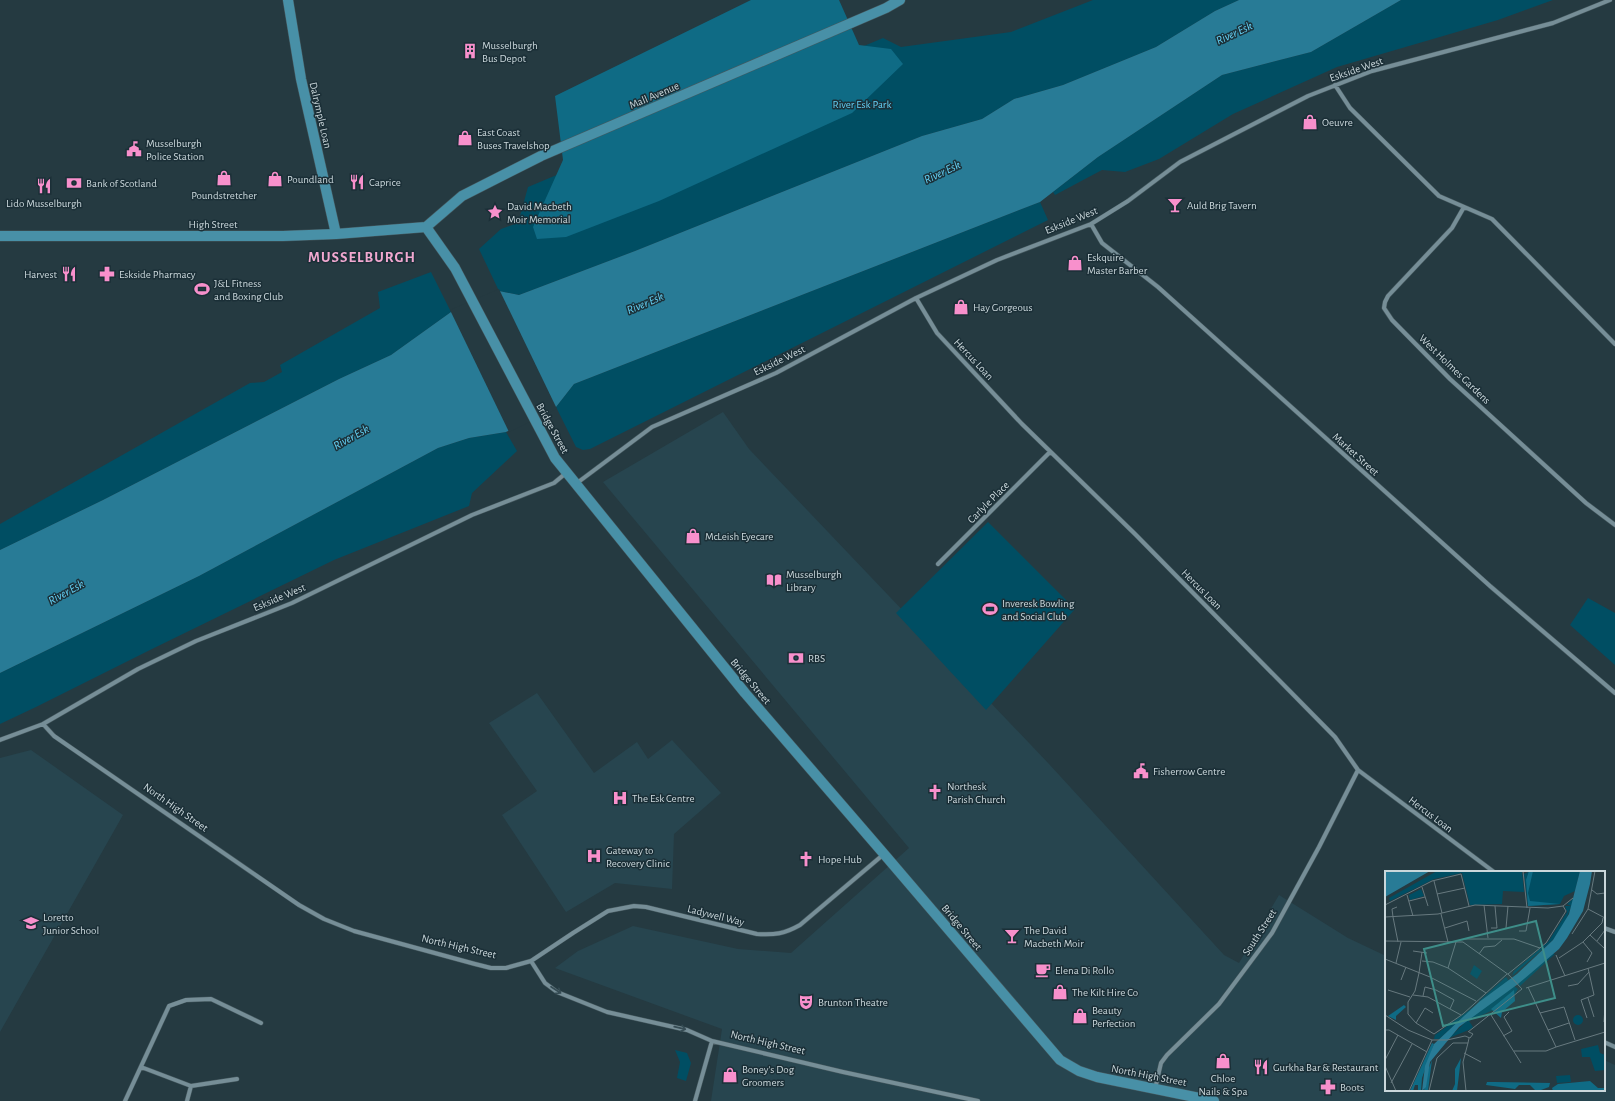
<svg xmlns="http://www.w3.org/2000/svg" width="1615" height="1101" viewBox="0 0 1615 1101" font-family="'Alegreya Sans',sans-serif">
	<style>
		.built { fill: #27454f }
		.green { fill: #004e63 }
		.forest { fill: #0f6b85 }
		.water { fill: #287b96 }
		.pier { fill: #253a41 }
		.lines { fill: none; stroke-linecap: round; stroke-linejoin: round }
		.minor-casing { stroke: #45585e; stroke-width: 5 }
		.primary-casing { stroke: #45585e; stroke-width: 11 }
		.minor { stroke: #768e97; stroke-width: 4 }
		.primary { stroke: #4890a7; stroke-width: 10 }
		.oneway { stroke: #364c54 }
		.labels { text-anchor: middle; stroke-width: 3; stroke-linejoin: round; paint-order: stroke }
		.poi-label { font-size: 11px; fill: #cad7db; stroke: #1b2f37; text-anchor: start }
		.street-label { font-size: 11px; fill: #cad7db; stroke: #1b2f37 }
		.park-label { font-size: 11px; fill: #63cff4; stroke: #1b2f37 }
		.water-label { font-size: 12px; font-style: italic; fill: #65d2f6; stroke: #1b2f37 }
		.district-label { font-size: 15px; font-weight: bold; letter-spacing: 1px; fill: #f1a8d0; stroke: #1b2f37 }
		.inset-road { fill: none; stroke: #67797f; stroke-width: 1 }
		.view { fill: #3e8e89; fill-opacity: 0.15; stroke: #3e8e89; stroke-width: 2 }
		.inset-edge { fill: none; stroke: #cad7db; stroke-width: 2 }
	</style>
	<rect width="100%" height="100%" fill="#253a41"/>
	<path class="built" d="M723 412 749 449 1049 764 1224 955 1239 963 1279 895 1348 938 1386 956V1090H1604V1060L1615 1065V1101H711L722 1029 555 968 578 951 633 926 738 949 791 953 909 848 603 482Z
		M537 693 594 773 637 742 648 759 672 740 721 793 674 834 672 889 615 883 566 912 502 815 537 791 489 723Z
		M31 750 123 815 0 1032V758Z"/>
	<path class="green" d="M1093 0H1239L1215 11 1156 47 1063 85 1014 99 982 119 922 136 635 251 519 295 499 291 479 249 501 229 518 223 528 187 883 38 901 47 1011 32Z
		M1401 0H1553L1498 20 1337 67 1233 114 1159 159 1125 172 1102 170 1055 195 1053 192 1098 157 1222 75 1311 52Z
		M1040 202 1048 220 590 449 583 450 576 447 556 407 574 384Z
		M431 272 451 312 391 355 339 379 103 500 0 550V524L250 383 264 382 282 372 280 365 380 308 378 292Z
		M506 432 517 451 472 493 469 506 334 560 152 649 36 707 0 724V673L199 576 438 448 469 438Z
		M988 522 1075 609 986 710 896 613Z
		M1588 598 1615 613V665L1570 625Z
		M675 1050 687 1053 691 1063 686 1081 677 1078 680 1062Z"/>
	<path class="forest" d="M751 0H839L859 45 891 49 903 64 852 113 659 201 566 237 537 239 533 227 563 160 555 96Z"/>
	<path class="water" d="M1239 0H1401L1311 52 1222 75 1098 157 1040 202 574 384 556 407 506 432 469 438 438 448 199 576 0 673V550L103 500 339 379 391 355 451 312 499 291 519 295 635 251 922 136 982 119 1014 99 1063 85 1156 47 1215 11Z"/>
	<path class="pier" d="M499 289 557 409 509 432 450 310Z"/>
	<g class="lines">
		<g class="minor-casing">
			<path id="minor" d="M1335 85 1350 108 1439 196 1492 219 1615 344
				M1464 207 1452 228 1388 296 1385 302 1384 308 1392 320 1450 379 1586 503 1615 525
				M1091 224 1102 243 1158 287 1490 586 1615 693
				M916 298 937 333 1022 424 1135 534 1335 737 1358 770 1494 872
				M577 483 652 427 776 373 916 298 997 260 1091 224 1128 201 1180 162 1308 96 1372 71 1553 23 1610 0
				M938 564 1050 452
				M43 724 54 736 299 905 324 919 354 931 475 964 491 968H506L531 961 573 933 608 911 634 906 646 907 757 934C775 935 784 934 800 925L884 854
				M0 740 43 724 138 669 196 641 292 603 472 515 554 483 566 473
				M1604 928 1615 932
				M531 961 545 983 557 992 607 1012 687 1030 712 1041 843 1072 978 1101
				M1604 1042 1615 1047
				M141 1067 191 1086 237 1079
				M1155 1089 1161 1063 1167 1055 1219 1004 1272 933 1319 847 1358 770
				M125 1101 169 1006 186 1000 211 999 261 1023
				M187 1101 191 1086
				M695 1101 712 1041"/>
		</g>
		<g class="primary-casing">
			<path id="primary" d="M288 0 301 79 336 234
				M426 227 455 268 555 458 745 693 884 854 1060 1060 1079 1071 1097 1077 1214 1101
				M426 227 462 196 541 156 886 8 900 0
				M0 236H283L336 234 426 227"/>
		</g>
		<use href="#minor" class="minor"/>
		<use href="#primary" class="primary"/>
	</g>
	<defs><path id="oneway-shaft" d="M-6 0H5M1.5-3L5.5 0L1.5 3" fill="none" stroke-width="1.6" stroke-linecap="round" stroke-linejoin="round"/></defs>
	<g class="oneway">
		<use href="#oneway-shaft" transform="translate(556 990) rotate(33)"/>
		<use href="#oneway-shaft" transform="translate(680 1028) rotate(13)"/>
	</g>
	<defs>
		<g id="building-bare" transform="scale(1.2)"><path d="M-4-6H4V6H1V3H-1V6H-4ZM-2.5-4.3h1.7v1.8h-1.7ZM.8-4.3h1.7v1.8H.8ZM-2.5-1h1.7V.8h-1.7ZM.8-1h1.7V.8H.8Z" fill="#f890cc" stroke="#1b2f37" stroke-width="2.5" paint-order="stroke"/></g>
		<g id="shop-bare" transform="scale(1.2)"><path d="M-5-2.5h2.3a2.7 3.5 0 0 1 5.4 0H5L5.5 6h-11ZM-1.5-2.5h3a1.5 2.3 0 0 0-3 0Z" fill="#f890cc" stroke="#1b2f37" stroke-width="2.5" paint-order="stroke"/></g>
		<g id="civic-bare" transform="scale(1.2)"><path d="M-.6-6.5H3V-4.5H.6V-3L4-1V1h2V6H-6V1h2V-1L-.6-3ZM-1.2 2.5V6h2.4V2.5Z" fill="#f890cc" stroke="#1b2f37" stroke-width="2.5" paint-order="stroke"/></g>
		<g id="restaurant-bare" transform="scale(1.2)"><path d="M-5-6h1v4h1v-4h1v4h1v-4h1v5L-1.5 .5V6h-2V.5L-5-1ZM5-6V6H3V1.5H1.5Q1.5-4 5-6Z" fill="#f890cc" stroke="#1b2f37" stroke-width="2.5" paint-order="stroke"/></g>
		<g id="bank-bare" transform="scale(1.2)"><path d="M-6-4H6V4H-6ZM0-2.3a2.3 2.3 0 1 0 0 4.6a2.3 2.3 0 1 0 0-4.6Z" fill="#f890cc" stroke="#1b2f37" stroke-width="2.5" paint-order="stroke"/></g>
		<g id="bar-bare" transform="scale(1.2)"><path d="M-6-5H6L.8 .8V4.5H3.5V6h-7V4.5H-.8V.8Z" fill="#f890cc" stroke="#1b2f37" stroke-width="2.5" paint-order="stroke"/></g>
		<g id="sight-bare" transform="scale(1.2)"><path d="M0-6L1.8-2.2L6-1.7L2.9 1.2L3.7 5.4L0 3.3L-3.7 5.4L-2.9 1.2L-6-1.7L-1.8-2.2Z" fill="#f890cc" stroke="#1b2f37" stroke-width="2.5" paint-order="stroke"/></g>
		<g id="pharmacy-bare" transform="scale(1.2)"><path d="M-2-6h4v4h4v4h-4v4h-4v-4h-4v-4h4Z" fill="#f890cc" stroke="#1b2f37" stroke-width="2.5" paint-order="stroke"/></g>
		<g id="stadium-bare" transform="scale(1.2)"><path d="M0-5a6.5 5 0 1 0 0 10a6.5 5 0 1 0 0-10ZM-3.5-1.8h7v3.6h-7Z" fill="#f890cc" stroke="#1b2f37" stroke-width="2.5" paint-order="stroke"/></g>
		<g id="library-bare" transform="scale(1.2)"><path d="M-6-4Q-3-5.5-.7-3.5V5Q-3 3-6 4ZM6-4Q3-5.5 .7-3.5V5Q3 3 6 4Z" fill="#f890cc" stroke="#1b2f37" stroke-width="2.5" paint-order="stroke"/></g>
		<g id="church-bare" transform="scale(1.2)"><path d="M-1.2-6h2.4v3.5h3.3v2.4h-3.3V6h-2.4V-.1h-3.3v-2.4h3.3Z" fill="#f890cc" stroke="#1b2f37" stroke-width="2.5" paint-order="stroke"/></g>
		<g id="hospital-bare" transform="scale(1.2)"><path d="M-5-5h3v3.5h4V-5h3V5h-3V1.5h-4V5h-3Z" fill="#f890cc" stroke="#1b2f37" stroke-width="2.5" paint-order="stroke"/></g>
		<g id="school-bare" transform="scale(1.2)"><path d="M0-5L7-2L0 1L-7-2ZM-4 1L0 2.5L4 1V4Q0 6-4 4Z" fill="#f890cc" stroke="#1b2f37" stroke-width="2.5" paint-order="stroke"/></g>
		<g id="cafe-bare" transform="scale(1.2)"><path d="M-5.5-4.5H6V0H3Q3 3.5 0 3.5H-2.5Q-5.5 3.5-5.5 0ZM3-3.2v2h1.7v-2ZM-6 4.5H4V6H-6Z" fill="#f890cc" stroke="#1b2f37" stroke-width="2.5" paint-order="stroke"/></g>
		<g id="theatre-bare" transform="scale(1.2)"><path d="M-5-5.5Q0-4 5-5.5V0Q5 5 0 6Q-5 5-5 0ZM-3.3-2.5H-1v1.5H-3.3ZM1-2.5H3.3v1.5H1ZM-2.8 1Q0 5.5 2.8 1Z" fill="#f890cc" stroke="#1b2f37" stroke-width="2.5" paint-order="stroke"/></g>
	</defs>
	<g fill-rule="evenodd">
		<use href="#building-bare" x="470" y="51"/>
		<use href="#shop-bare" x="1310" y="122"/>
		<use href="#shop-bare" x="465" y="138"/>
		<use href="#civic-bare" x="134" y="149"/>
		<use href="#shop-bare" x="224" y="178"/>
		<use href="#shop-bare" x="275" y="179"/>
		<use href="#restaurant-bare" x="357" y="182"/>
		<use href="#bank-bare" x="74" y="183"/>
		<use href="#restaurant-bare" x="44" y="186"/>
		<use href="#bar-bare" x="1175" y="205"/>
		<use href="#sight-bare" x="495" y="212"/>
		<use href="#shop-bare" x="1075" y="263"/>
		<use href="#restaurant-bare" x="69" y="274"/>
		<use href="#pharmacy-bare" x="107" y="274"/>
		<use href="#stadium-bare" x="202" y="289"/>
		<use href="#shop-bare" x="961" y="307"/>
		<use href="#shop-bare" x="693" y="536"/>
		<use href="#library-bare" x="774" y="580"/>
		<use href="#stadium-bare" x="990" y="609"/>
		<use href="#bank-bare" x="796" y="658"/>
		<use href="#civic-bare" x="1141" y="771"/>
		<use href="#church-bare" x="935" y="792"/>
		<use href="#hospital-bare" x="620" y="798"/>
		<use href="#hospital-bare" x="594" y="856"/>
		<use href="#church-bare" x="806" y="859"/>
		<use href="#school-bare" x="31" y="923"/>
		<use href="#bar-bare" x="1012" y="936"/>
		<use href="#cafe-bare" x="1043" y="970"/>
		<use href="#shop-bare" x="1060" y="992"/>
		<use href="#theatre-bare" x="806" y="1002"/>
		<use href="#shop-bare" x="1080" y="1016"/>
		<use href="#shop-bare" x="1223" y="1061"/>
		<use href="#restaurant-bare" x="1261" y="1067"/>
		<use href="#shop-bare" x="730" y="1075"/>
		<use href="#pharmacy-bare" x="1328" y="1087"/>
	</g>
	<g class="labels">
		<g class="poi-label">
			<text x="482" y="49">Musselburgh<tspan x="482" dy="13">Bus Depot</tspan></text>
			<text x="1322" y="126">Oeuvre</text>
			<text x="477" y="136">East Coast<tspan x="477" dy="13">Buses Travelshop</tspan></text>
			<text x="146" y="147">Musselburgh<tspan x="146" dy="13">Police Station</tspan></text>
			<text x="287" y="183">Poundland</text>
			<text x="369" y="186">Caprice</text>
			<text x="86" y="187">Bank of Scotland</text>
			<text x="224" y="199" text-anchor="middle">Poundstretcher</text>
			<text x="44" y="207" text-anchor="middle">Lido Musselburgh</text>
			<text x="1187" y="209">Auld Brig Tavern</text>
			<text x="507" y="210">David Macbeth<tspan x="507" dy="13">Moir Memorial</tspan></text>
			<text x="1087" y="261">Eskquire<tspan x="1087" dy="13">Master Barber</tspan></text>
			<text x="57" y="278" text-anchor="end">Harvest</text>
			<text x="119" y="278">Eskside Pharmacy</text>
			<text x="214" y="287">J&amp;L Fitness<tspan x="214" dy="13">and Boxing Club</tspan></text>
			<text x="973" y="311">Hay Gorgeous</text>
			<text x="705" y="540">McLeish Eyecare</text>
			<text x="786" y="578">Musselburgh<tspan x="786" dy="13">Library</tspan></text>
			<text x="1002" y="607">Inveresk Bowling<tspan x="1002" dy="13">and Social Club</tspan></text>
			<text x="808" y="662">RBS</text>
			<text x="1153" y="775">Fisherrow Centre</text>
			<text x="947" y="790">Northesk<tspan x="947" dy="13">Parish Church</tspan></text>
			<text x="632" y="802">The Esk Centre</text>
			<text x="606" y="854">Gateway to<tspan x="606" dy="13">Recovery Clinic</tspan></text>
			<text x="818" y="863">Hope Hub</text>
			<text x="43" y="921">Loretto<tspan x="43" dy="13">Junior School</tspan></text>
			<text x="1024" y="934">The David<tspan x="1024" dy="13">Macbeth Moir</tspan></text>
			<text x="1055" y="974">Elena Di Rollo</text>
			<text x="1072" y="996">The Kilt Hire Co</text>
			<text x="818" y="1006">Brunton Theatre</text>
			<text x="1092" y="1014">Beauty<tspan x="1092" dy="13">Perfection</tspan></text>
			<text x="1273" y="1071">Gurkha Bar &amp; Restaurant</text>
			<text x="742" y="1073">Boney's Dog<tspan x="742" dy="13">Groomers</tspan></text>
			<text x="1223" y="1082" text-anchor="middle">Chloe<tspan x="1223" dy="13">Nails &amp; Spa</tspan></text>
			<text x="1340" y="1091">Boots</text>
		</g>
		<g class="street-label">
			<text transform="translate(1356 69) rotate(-19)" y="4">Eskside West</text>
			<text transform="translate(654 95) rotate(-23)" y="4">Mall Avenue</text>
			<text transform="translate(321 115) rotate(77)" y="4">Dalrymple Loan</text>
			<text transform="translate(1071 220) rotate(-22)" y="4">Eskside West</text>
			<text x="213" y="228">High Street</text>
			<text transform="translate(974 359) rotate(47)" y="4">Hercus Loan</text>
			<text transform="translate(779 360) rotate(-26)" y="4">Eskside West</text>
			<text transform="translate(1455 369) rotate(44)" y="4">West Holmes Gardens</text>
			<text transform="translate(553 428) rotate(61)" y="4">Bridge Street</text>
			<text transform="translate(1356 454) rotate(42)" y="4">Market Street</text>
			<text transform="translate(988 502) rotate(-45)" y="4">Carlyle Place</text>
			<text transform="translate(1202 589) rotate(45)" y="4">Hercus Loan</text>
			<text transform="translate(279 597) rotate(-23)" y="4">Eskside West</text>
			<text transform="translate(751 681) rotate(50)" y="4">Bridge Street</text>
			<text transform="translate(176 807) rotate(35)" y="4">North High Street</text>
			<text transform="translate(1431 814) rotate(37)" y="4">Hercus Loan</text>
			<text transform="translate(716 915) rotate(14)" y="4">Ladywell Way</text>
			<text transform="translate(962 927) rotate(50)" y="4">Bridge Street</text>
			<text transform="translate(1259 932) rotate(-57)" y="4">South Street</text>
			<text transform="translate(459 946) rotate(13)" y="4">North High Street</text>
			<text transform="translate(768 1042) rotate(13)" y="4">North High Street</text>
			<text transform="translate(1149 1075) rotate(11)" y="4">North High Street</text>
		</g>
		<g class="park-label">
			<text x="862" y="108">River Esk Park</text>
		</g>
		<g class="water-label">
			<text transform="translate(1234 33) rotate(-25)" y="4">River Esk</text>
			<text transform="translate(942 172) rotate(-25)" y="4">River Esk</text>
			<text transform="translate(645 303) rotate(-23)" y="4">River Esk</text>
			<text transform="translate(351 437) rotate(-29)" y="4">River Esk</text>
			<text transform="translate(66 592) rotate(-29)" y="4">River Esk</text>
		</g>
		<g class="district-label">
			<text x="362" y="262">MUSSELBURGH</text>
		</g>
	</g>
	<g transform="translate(1385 871)">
		<rect width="220" height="220" fill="#253a41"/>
		<path d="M52 0H137L139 21 118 20 117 33 85 34 77 2 49 8 5 30 4 27ZM145 0H195L190 20 179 25 175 33 143 35 139 3ZM36 18 39 25 25 29 24 24ZM190 26 180 51 168 69 127 105 129 100 163 71 182 41 180 35H186L182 33ZM168 83H170L135 115 133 113 137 109ZM89 94 97 100 92 108 85 103ZM121 106 124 110 94 131V130ZM129 115 133 118 130 123 108 139 84 150 88 156 86 158 64 167 89 143ZM94 132 54 168H49L50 164ZM188 149a5 5 0 1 1 10 0a5 5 0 1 1-10 0ZM213 174 215 182 220 184V199L210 200 205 186H197L196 178ZM185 204 186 211 172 212 171 205Z" fill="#004e63"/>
		<path d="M144 0H148L143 22 145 30 175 33 143 35 141 9ZM129 119 130 130 117 141 116 147 106 138ZM19 134 21 136 11 145V149L3 145ZM47 172 49 173 37 207 36 220H33V214H30L28 220H25ZM76 187 72 220H67L70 213V198ZM47 189 43 220H39L41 204ZM205 210 213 217H220V220H168L167 217 173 213ZM102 211H109L165 212 164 216 156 219H150L145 214H134L130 218 101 214Z" fill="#0f6b85"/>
		<path d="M0 0H45L0 26ZM195 0H207L205 13 198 40 182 67 174 78 133 113 74 156 45 191 41 216 37 220 40 195 49 173 94 131 132 103 168 69 184 43Z" fill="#287b96"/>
		<path class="inset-road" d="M138 0 142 37M49 10 57 42M37 16 43 35M207 19 212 23 220 22M52 23 80 17M22 24 28 45M24 30 40 26M0 34 47 10 76 3 84 35M99 34 103 67M203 38 210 0M203 38 220 47M56 43 63 71M0 46 53 43 90 34 163 37 178 35 188 27M8 46 13 71M8 46 7 38 12 36M60 57 82 50 84 60M106 57H112L110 35M121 57 123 35M134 60H141L145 37M187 63 203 38M205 64 219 77M80 68H129L155 77M0 70 78 71 124 104 137 118M212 70 220 59M198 71 207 82 202 91M28 80 42 82M94 83 99 76 110 75 117 69M171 84 180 105M174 87 198 71 217 52 218 47M0 88 45 106 91 130M37 90 48 91 63 97 101 122M11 92 16 71M63 97 71 71M34 102 30 120 23 131V143L31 152 49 163 78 143 122 103M34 102 37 81M123 103 161 72 181 40 178 35M16 109 21 96M183 115 193 113 204 101M143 116 171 176 220 161M141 117 220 92M3 119 25 126M28 124 43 126 76 144M38 125 40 116 51 119 69 129 65 138M203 127 209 146M155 142 179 136 190 169M0 144 23 159 47 169H62L80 165 85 167 88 163 84 161M106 144 136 192M202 147 196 129 209 124 203 97M219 151 220 136M31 152 40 137 48 142M0 159H4L42 181M163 159 184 152M83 161 137 118M118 165 127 160 119 146 124 141M129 180H161L171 176M79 182 96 191M0 189 13 164M0 195 11 220M6 212 27 173M24 220 47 169M44 220 52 187 68 172H83L84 167M81 220 78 191 83 172"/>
		<path class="view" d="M151 50 170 127 58 155 39 78Z"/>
		<rect width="220" height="220" class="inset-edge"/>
	</g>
</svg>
